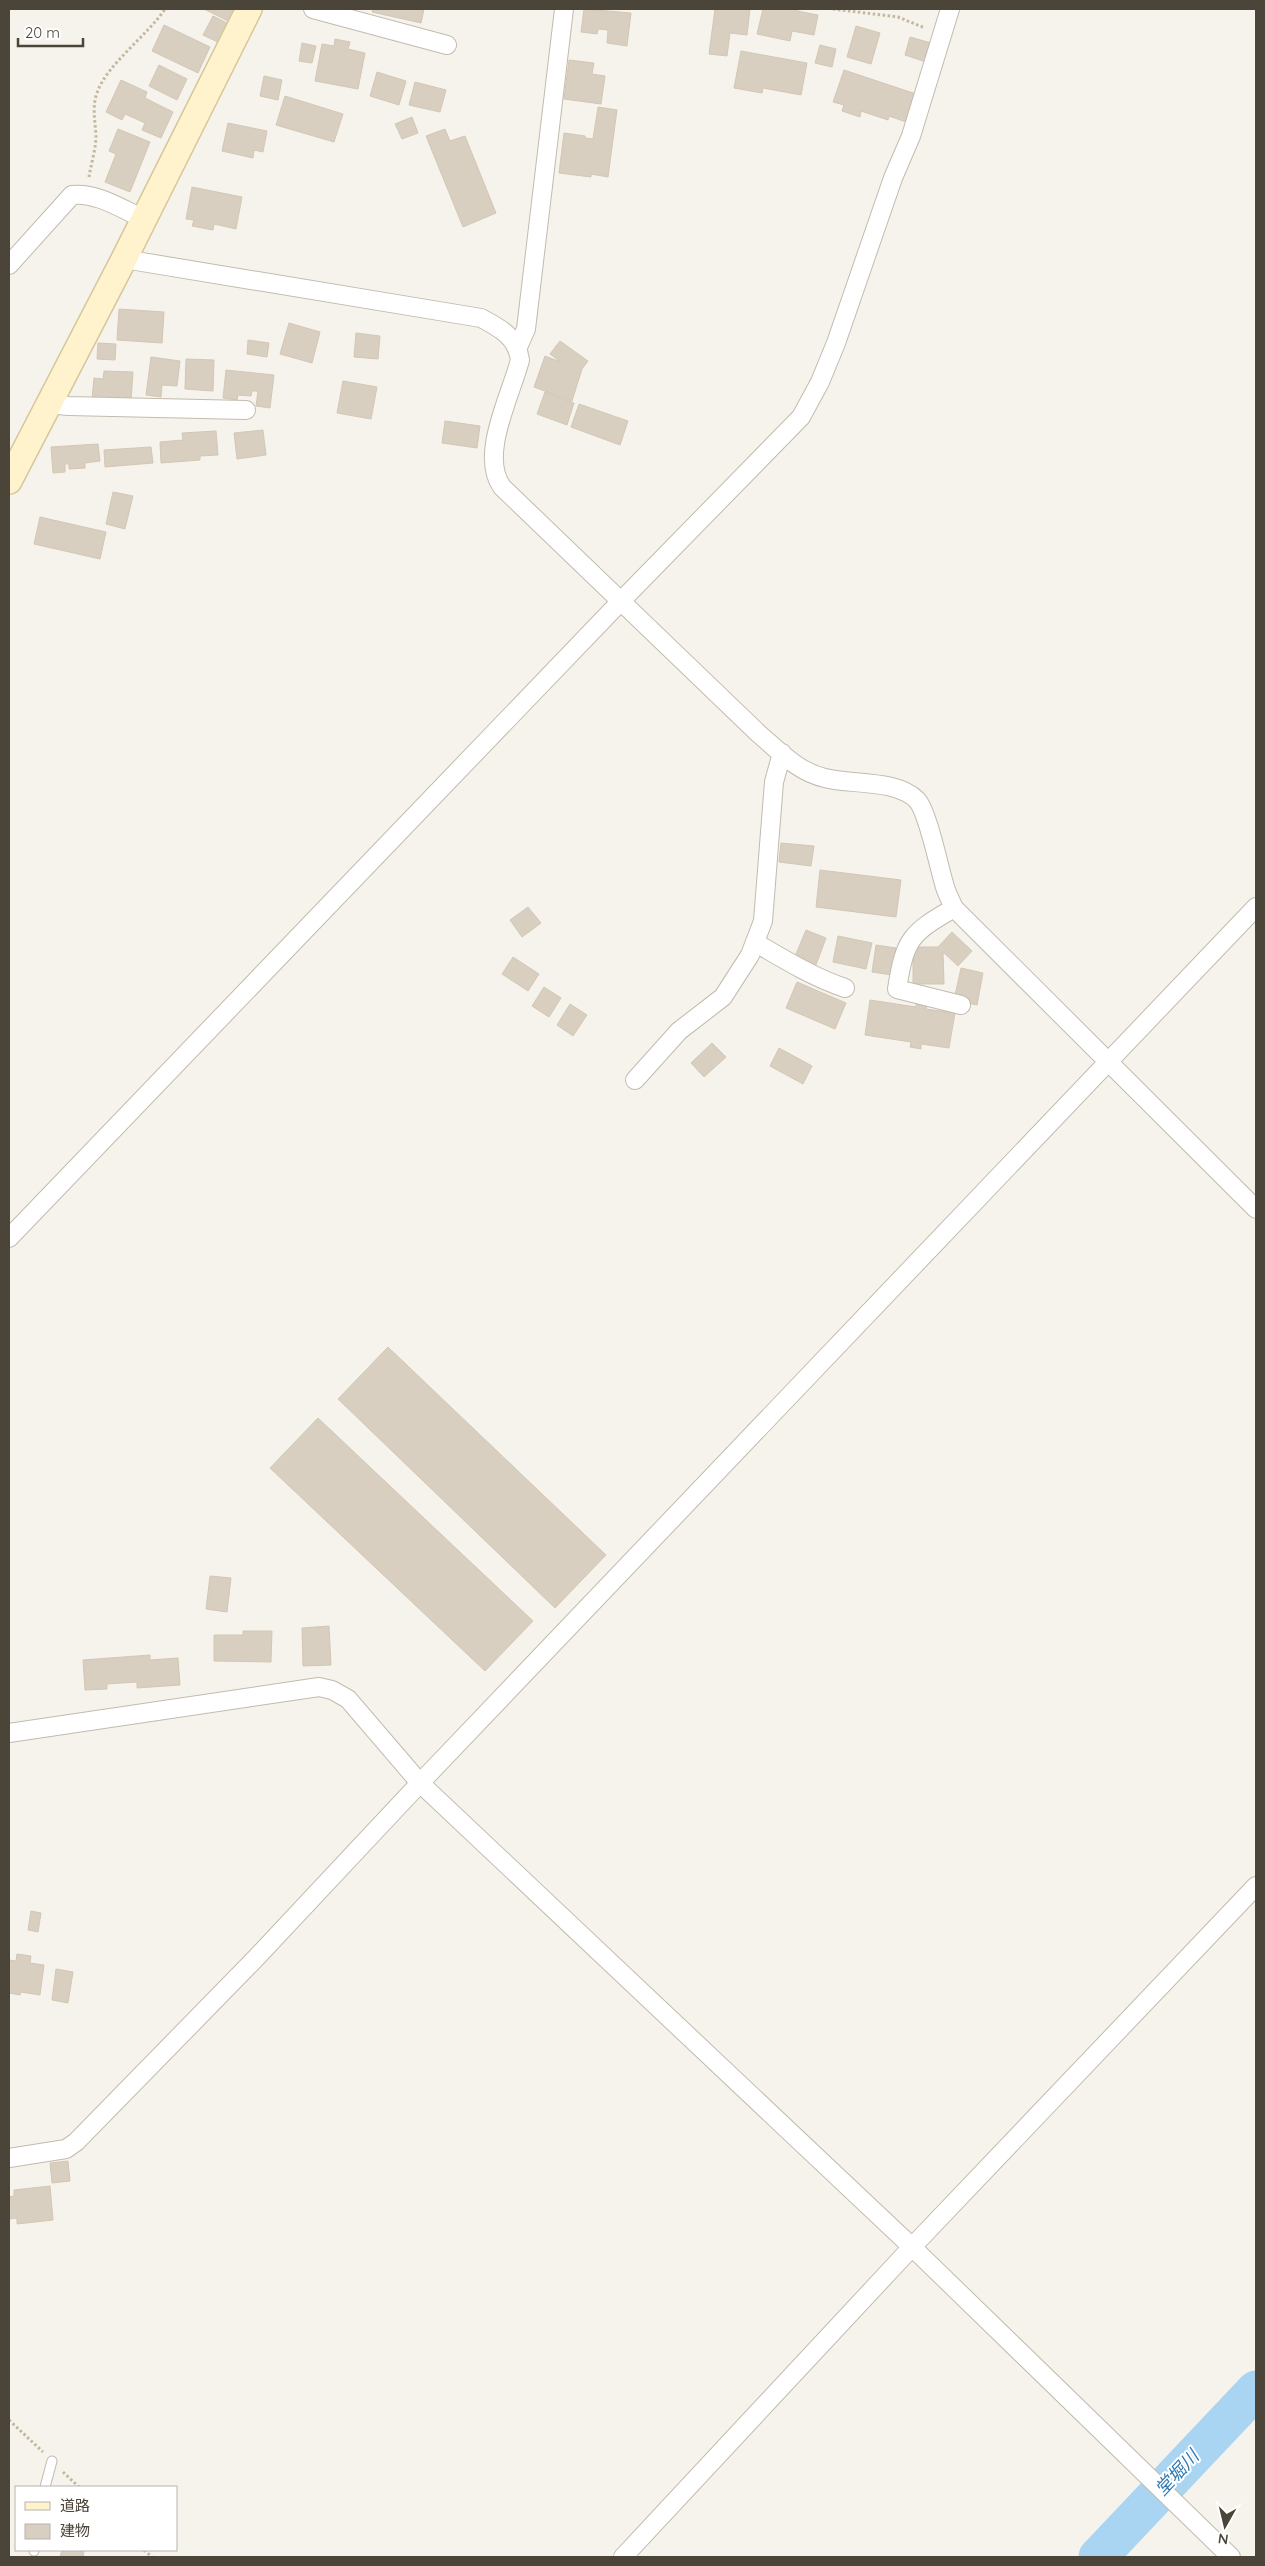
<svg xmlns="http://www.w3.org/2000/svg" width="1265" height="2566" viewBox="0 0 1265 2566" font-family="Quicksand,'Noto Sans JP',sans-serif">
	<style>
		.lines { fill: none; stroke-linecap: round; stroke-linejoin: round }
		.river { stroke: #a9d4f2; stroke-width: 39 }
		.building { fill: #d8cfc1; stroke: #d3c7b4 }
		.lane-casing { stroke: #c2bbae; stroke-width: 11 }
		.street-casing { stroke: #c2bbae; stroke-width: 20 }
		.secondary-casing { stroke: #d6c79b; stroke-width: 28 }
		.path { stroke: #c4b79f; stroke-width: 3; stroke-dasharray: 2.5 2.5; stroke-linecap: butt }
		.lane { stroke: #fff; stroke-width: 9 }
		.street { stroke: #fff; stroke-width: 18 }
		.secondary { stroke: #fff3cd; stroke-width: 25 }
		.labels { text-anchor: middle; stroke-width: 4; stroke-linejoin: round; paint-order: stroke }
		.water-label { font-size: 18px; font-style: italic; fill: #2e7ab2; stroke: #fff }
	</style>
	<rect width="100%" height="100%" fill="#f6f3ec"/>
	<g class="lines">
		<path class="river" d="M1098 2557 1256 2390"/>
	</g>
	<path class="building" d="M204 9H242L234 24Z
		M373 9H424L421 23 372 12Z
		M584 9 631 13 627 46 607 43 608 30 598 29 597 34 581 32Z
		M715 9H750L747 35 730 33 727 56 709 54Z
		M763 9H797V11L818 15 814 35 792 31 790 41 757 34Z
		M213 16 231 25 222 44 203 35Z
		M164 25 210 47 198 73 152 51Z
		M856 26 880 33 871 64 847 57Z
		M910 37 931 43 926 62 905 55Z
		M335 39 350 42 348 49 365 53 358 89 315 81 322 44 334 46Z
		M302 43 316 46 312 63 299 61Z
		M820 45 836 49 832 67 815 63Z
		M741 51 807 63 801 95 763 88 762 93 734 88Z
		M569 60 594 63 592 74 605 76 601 104 564 99Z
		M159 65 187 79 177 100 149 86Z
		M844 70 919 95 909 123 889 116 888 120 861 111 860 117 842 111 844 105 833 102Z
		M377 72 406 81 399 105 370 96Z
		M264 76 282 80 278 100 260 96Z
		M121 80 147 92 145 98 173 112 161 138 142 130 145 123 125 114 122 120 106 112Z
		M415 82 446 90 440 112 409 105Z
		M285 96 343 114 334 142 276 125Z
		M598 107 617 110 608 177 591 174V177L559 173 564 133 585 136V138L593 139Z
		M412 117 418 133 402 139 395 124Z
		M228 123 267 131 263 152 254 150 253 158 222 151Z
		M118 129 150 142 130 192 105 182 116 154 109 151Z
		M445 129 450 141 465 136 496 213 463 227 426 136Z
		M192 187 242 197 236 229 214 224 213 230 192 226 194 220 186 219Z
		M119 309 164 312 162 343 117 340Z
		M289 323 320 332 312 363 280 354Z
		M356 333 380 336 378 359 354 357Z
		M248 340 269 343 267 357 247 354Z
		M560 341 588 361 582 369 572 401 534 387 545 356 561 362 550 354Z
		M98 343 116 344 115 360 97 359Z
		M151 357 180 361 177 386 162 385 161 397 146 395Z
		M186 359 214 360 213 391 185 389Z
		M226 370 274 375 270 408 256 406 258 391H252L251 396 238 395 237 400 223 398Z
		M104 371 133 372 131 401 92 399 94 378 103 379Z
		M343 381 377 387 371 419 337 413Z
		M545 392 574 403 567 425 537 414Z
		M579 404 628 421 620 445 571 427Z
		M445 421 480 426 477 448 442 443Z
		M263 430 266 455 237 459 234 433Z
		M216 431 218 455 200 456V460L161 463 160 442 183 440 182 433Z
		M98 444 100 461 85 463V468L69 469V464H65V472L53 473 51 447Z
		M151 447 153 463 105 467 104 450Z
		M113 492 133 496 125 529 106 524Z
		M40 517 106 532 100 559 34 544Z
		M781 843 814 846 811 866 779 862Z
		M820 870 901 880 896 917 816 907Z
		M528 907 541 923 522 937 510 920Z
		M806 930 826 938 814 970 793 961Z
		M952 932 972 951 958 966 943 952 944 984H913V947H938Z
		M838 936 872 943 866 969 833 962Z
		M876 945 896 948 892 975 872 972Z
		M513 957 539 974 528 991 502 974Z
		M961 968 983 973 977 1005 954 1000Z
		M797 982 846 1003 835 1029 786 1008Z
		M544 987 561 998 549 1017 532 1006Z
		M870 1000 916 1007V1003L927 1005 926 1009 955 1013 949 1048 921 1044V1049L910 1047 911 1042 865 1035Z
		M570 1004 587 1015 573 1036 557 1025Z
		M712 1043 726 1057 704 1077 691 1063Z
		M779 1048 812 1066 803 1084 770 1066Z
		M388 1347 606 1555 555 1608 338 1399Z
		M318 1418 533 1621 485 1671 270 1468Z
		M210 1576 231 1578 227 1612 206 1609Z
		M329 1626 331 1665 303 1666 302 1628Z
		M243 1631H272L271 1662 214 1661V1635H243Z
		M150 1655V1660L178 1658 180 1685 137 1688V1682L107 1684V1689L85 1690 83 1660Z
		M31 1911 41 1913 38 1932 28 1930Z
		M17 1954 31 1956 30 1963 44 1965 40 1995 21 1992 20 1995 9 1993V1960L16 1961Z
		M56 1969 73 1972 68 2003 52 2000Z
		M68 2161 70 2181 52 2183 50 2163Z
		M50 2186 53 2220 17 2224V2218L9 2219V2197L14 2196V2190Z
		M62 2550 84 2551 83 2557H60Z"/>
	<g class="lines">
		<g class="lane-casing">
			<path id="lane" d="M45 2487 52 2461
				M34 2551V2550"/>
		</g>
		<g class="street-casing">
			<path id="street" d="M313 9 447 45
				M124 259 481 318C500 328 517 337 520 360 511 395 479 455 502 487L759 734C779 751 798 772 825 778 851 785 896 779 917 800 928 812 939 868 945 887 947 894 951 901 954 908L1256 1209
				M9 265 72 195C96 192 122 209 144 219
				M518 347 526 329 564 9
				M49 404 68 406 246 410
				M954 908C911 933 905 938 897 989L961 1005
				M756 943C785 960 813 977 845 988
				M635 1080 679 1031 723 997 750 955 763 921 774 782 782 753
				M9 1238 622 600 801 417 820 382 836 343 893 178 911 136 950 9
				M9 1733 319 1687 332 1690 348 1699 420 1783 912 2247 1231 2557
				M9 2158 66 2149 76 2142 255 1959 420 1783 1256 907
				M623 2557 912 2247 1256 1886"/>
		</g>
		<g class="secondary-casing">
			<path id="secondary" d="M9 481 124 259 249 9"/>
		</g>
		<path class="path" d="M833 9 898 17 925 28
			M89 177C91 164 96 149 96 135 95 121 92 106 97 93 106 65 148 35 165 9
			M9 2420 43 2452
			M63 2472 79 2487
			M144 2550 152 2557"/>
		<use href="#lane" class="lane"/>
		<use href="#street" class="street"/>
		<use href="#secondary" class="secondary"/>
	</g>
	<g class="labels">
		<g class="water-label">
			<text transform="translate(1177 2473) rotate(-47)" y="6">堂堀川</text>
		</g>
	</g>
	<rect width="1265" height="2566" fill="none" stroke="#4b4439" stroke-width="20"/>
	<rect x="15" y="2486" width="162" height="65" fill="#ffffff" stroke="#b7b4b0"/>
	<rect x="25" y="2502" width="25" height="8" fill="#fff3cd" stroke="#b7b4b0"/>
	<text x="60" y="2511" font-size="15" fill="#4b4439">道路</text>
	<rect x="25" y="2524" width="25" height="15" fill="#d8cfc1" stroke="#b7b4b0"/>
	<text x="60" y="2536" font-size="15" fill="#4b4439">建物</text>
	<g transform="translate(1225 2526) rotate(188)" stroke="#ffffff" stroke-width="4" paint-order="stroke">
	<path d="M0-4L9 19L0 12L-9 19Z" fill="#4b4439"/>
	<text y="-8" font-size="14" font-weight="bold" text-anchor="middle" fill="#4b4439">N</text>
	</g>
	<path d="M18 38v8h65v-8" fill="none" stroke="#4b4439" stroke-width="2.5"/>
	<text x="25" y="38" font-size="15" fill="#4b4439" stroke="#ffffff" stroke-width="4" paint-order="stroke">20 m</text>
</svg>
